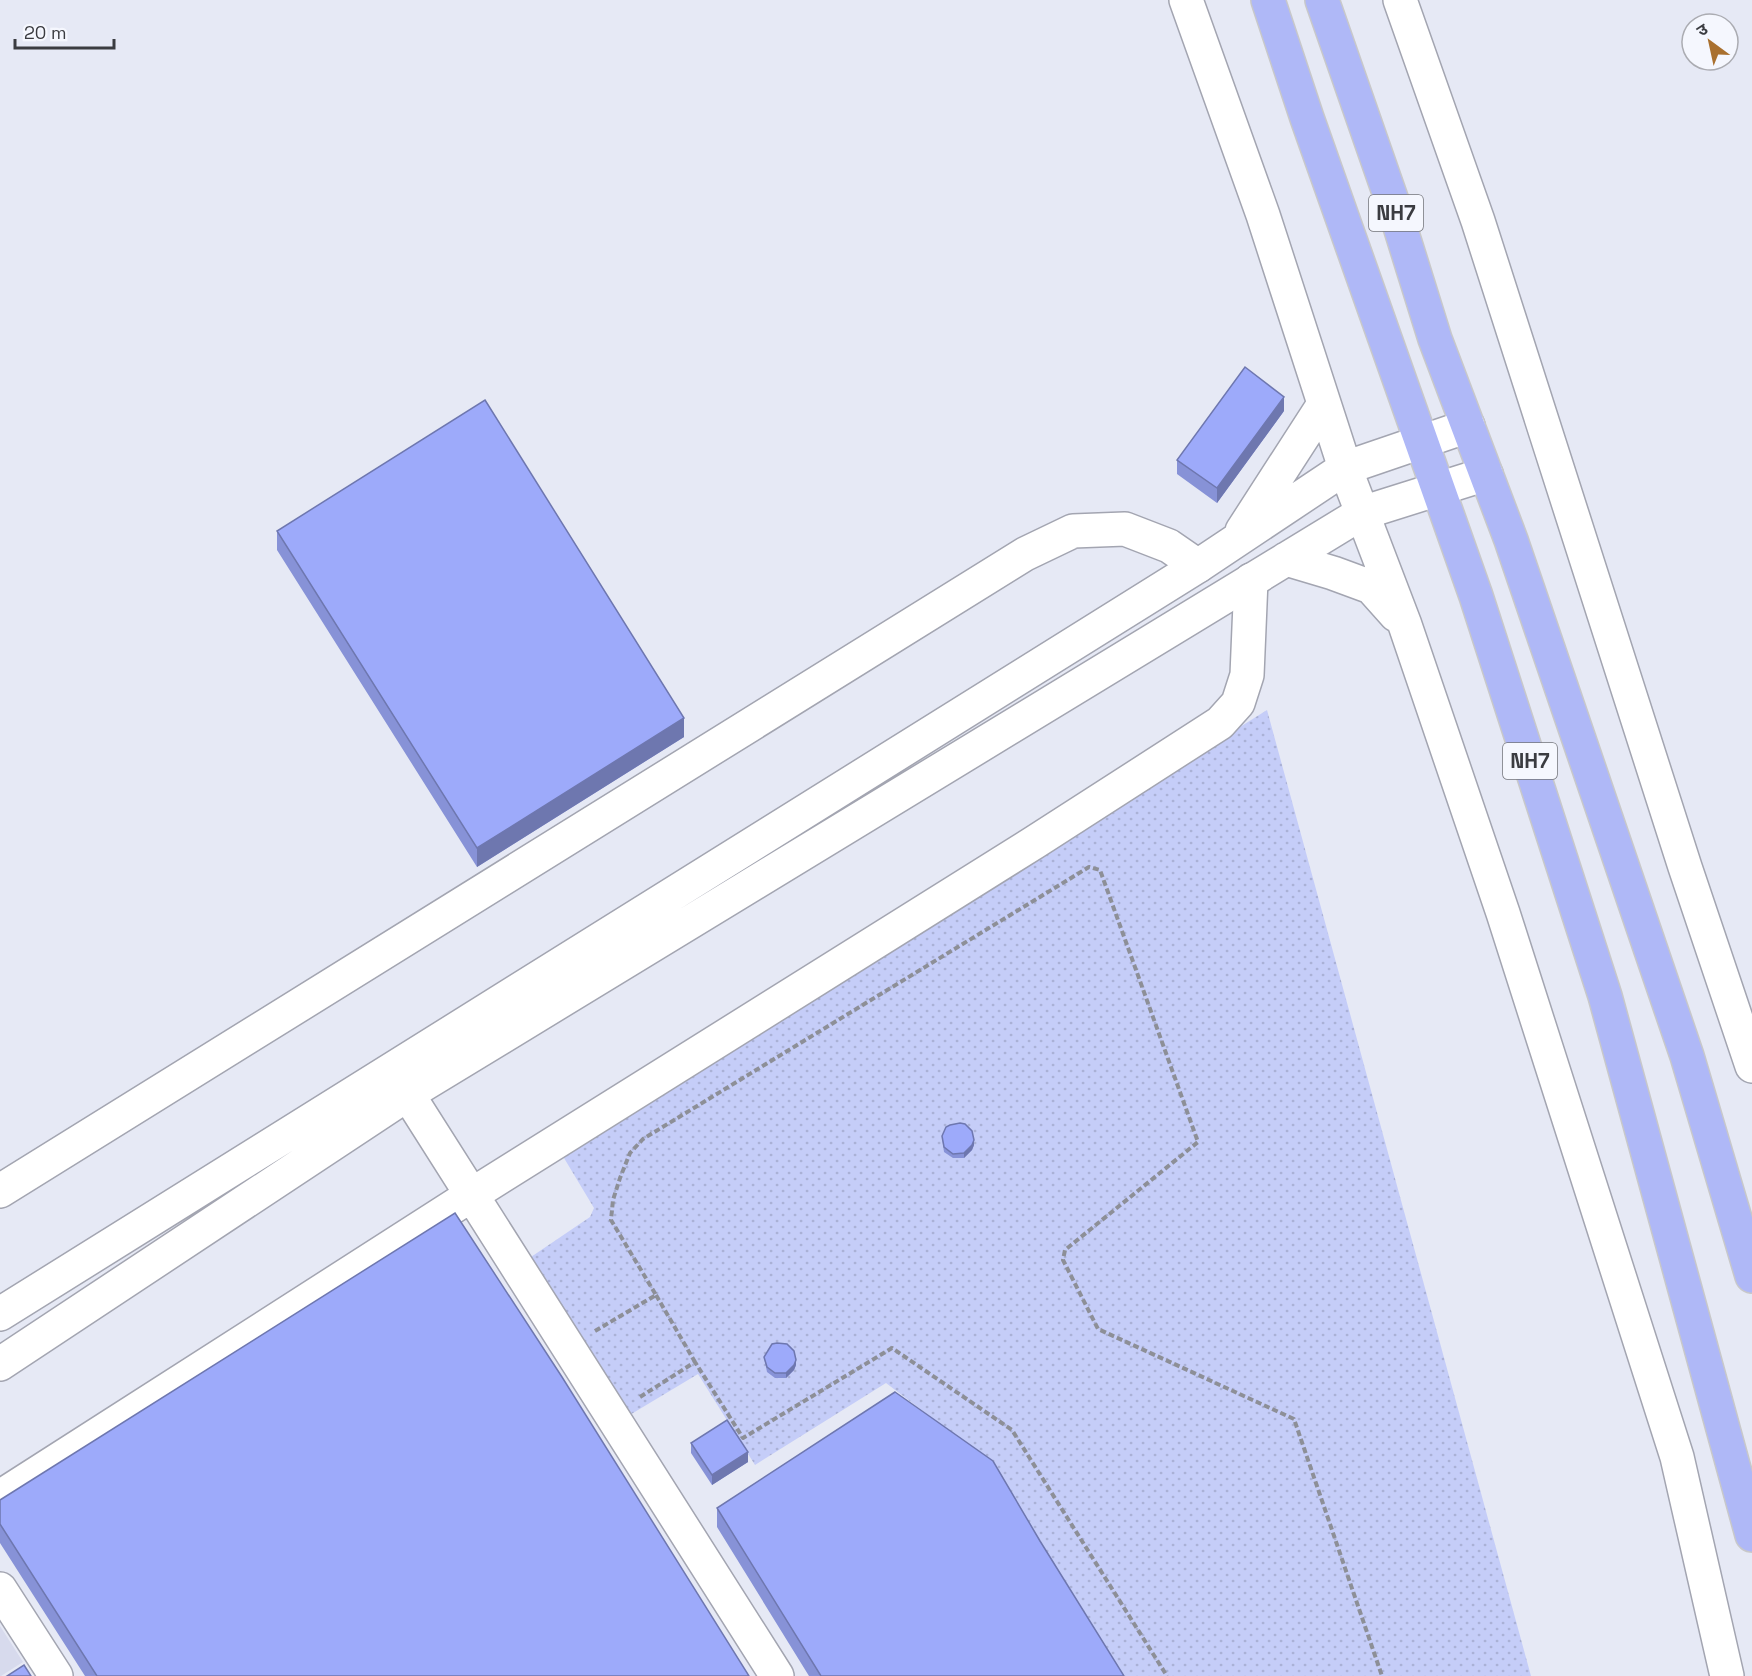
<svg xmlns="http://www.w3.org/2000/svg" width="1752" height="1676" viewBox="0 0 1752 1676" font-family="'Space Grotesk','Noto Sans Devanagari',sans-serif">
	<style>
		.built { fill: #d7daed }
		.grass { fill: url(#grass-dots) }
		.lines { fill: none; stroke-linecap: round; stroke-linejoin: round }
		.minor-casing { stroke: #a3a5b1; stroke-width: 36 }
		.tertiary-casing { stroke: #a3a5b1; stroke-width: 36 }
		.trunk-casing { stroke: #c8c8ca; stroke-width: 36 }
		.path { stroke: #8d8f97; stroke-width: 4; stroke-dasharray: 6 3; stroke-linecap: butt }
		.minor { stroke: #fff; stroke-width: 33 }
		.tertiary { stroke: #fff; stroke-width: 33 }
		.trunk { stroke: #afb8f7; stroke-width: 33 }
		.wall { fill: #8792d7 }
		.shaded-wall { fill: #6e77af }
		.building { fill: #9daafa; stroke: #6e77af; stroke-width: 1.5 }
		.labels { text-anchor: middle; stroke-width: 4.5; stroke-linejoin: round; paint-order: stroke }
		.shield { fill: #f5f7fe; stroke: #73747a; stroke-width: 1.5 }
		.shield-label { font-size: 21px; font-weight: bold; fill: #3b3c41 }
	</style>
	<defs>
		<pattern id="grass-dots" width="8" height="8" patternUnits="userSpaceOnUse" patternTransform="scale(1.5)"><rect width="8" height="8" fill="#c5cdf8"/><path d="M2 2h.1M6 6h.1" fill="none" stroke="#aab1d6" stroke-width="1.8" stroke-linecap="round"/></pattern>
	</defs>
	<rect width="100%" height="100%" fill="#e6e9f5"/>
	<path class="built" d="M0 1626 23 1662 1 1676H0Z"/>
	<path class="grass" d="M1267 710 1531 1676H1119L986 1459 886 1383 755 1465 698 1374 628 1416 528 1259 590 1217 594 1208 561 1153Z"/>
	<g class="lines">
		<g class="minor-casing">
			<path id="minor" d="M393 1071 777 1676
				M0 1191 1025 554 1073 531 1125 529 1169 546 1198 566
				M0 1497 473 1194 1035 842 1220 723 1238 703 1247 675 1251 580
				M0 1589 56 1676"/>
		</g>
		<g class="tertiary-casing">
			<path id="tertiary" d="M1186 0 1263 215 1345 468 1405 625 1503 913 1677 1457 1727 1676
				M1400 0 1478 221 1685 867 1752 1066
				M1242 531 1324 404
				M1286 559 1333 573 1371 587 1396 615
				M0 1314 1198 566 1345 468 1468 426
				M0 1364 408 1094 1362 513 1486 474"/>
		</g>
		<g class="trunk-casing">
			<path id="trunk" d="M1268 0 1307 118 1476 596 1605 996 1752 1535
				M1322 0 1392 201 1435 339 1511 540 1687 1056 1752 1276"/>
		</g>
		<path class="path" d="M656 1295 695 1362
			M595 1331 656 1295 611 1220 613 1200 620 1178 630 1153 643 1139 1089 867 1100 870 1198 1142 1065 1250 1063 1260 1098 1329 1294 1419 1382 1676
			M640 1397 695 1362 743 1438 892 1348 1012 1430 1167 1676"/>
		<use href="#minor" class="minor"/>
		<use href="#tertiary" class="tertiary"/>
		<use href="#trunk" class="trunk"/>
	</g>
	<path class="wall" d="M1284 411 1217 503 1177 474V460Z
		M277 531 684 737 477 867 277 550Z
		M942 1136 974 1145 972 1150 964 1158H953L944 1152Z
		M764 1357 796 1365 794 1370 786 1378H775L767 1372Z
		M691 1443 748 1462 712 1485 691 1453Z
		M0 1500 749 1676H85L0 1543Z
		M717 1508 1040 1541 1124 1676H809L717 1527Z"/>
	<path class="shaded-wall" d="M1284 397V411L1217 503V488Z
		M684 718V737L477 867V848Z
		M974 1140V1145L972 1150 964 1158V1153Z
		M796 1360V1365L794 1370 786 1378V1373Z
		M748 1452V1462L712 1485V1475Z"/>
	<path class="building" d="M1245 367 1284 397 1217 488 1177 460Z
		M485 400 684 718 477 848 277 531Z
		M960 1123 965 1124 972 1131 974 1140 972 1145 964 1153 953 1154 944 1147 942 1136 946 1127 950 1125Z
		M455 1213 562 1377 749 1676H97L0 1524V1500Z
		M777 1343 787 1344 794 1351 796 1360 794 1365 786 1373H775L767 1367 764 1357 772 1344Z
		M895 1392 993 1461 1040 1541 1124 1676H821L717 1508Z
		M727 1420 748 1452 712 1475 691 1443Z
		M24 1665 31 1676H7Z"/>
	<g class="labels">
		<g class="shield">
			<rect x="1369" y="195" width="54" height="36" rx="4.5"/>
			<rect x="1503" y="743" width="54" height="36" rx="4.5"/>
		</g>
		<g class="shield-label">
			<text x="1396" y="220">NH7</text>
			<text x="1530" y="768">NH7</text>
		</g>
	</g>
	<g transform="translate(1710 42) rotate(327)"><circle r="28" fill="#f5f7fe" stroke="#abacb2" stroke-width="1.5"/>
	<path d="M0-4.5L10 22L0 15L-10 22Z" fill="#a9702f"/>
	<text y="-9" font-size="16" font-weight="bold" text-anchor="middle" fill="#3b3c41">उ</text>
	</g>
	<path d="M15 39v9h99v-9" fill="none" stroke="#3b3c41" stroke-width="3"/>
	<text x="24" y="39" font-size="18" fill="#3b3c41" stroke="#f5f7fe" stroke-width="4.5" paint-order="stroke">20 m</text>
</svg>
